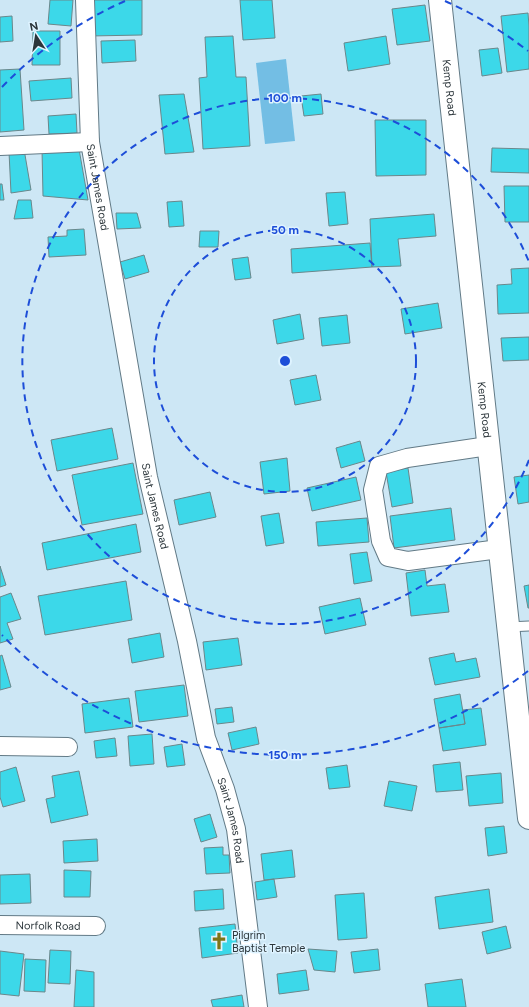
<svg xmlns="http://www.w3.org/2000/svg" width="529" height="1007" viewBox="0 0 529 1007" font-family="Figtree,sans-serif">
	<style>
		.green { fill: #73bee4 }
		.building { fill: #3cd8e9; stroke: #6a878b }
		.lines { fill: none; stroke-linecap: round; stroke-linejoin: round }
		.service-casing { stroke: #627a86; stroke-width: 11 }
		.minor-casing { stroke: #627a86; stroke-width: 20 }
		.tertiary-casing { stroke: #627a86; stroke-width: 24 }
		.service { stroke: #fff; stroke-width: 9 }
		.minor { stroke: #fff; stroke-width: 18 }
		.tertiary { stroke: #fff; stroke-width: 22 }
		.ring { fill: none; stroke: #1d4ed8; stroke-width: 2; stroke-dasharray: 7 5 }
		.labels { text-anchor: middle; stroke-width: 3; stroke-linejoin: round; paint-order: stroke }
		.street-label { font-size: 11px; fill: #2b353a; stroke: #def3ff }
		.poi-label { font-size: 11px; fill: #2b353a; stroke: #def3ff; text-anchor: start }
		.centre { fill: #1d4ed8; stroke: #def3ff; stroke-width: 2 }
		.ring-label { font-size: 12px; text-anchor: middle; font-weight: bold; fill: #1d4ed8; stroke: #def3ff; stroke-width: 3; stroke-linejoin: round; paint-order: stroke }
	</style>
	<rect width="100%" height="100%" fill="#cde7f5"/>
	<path class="green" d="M286 59 295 141 265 144 256 63Z"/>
	<path class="building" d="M50 0H73L71 26 48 24Z
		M90 0H142V35L90 36Z
		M240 0H272L275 38 243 40Z
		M425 5 430 41 397 45 392 9Z
		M528 13 529 26V69L507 72 501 16Z
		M12 16 13 41 0 42V17Z
		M33 31H60V65H32Z
		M233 36 236 77H246L250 146 203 149 199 78 207 77 205 37Z
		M386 36 390 64 348 71 344 43Z
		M135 40 136 61 102 63 101 41Z
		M498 48 502 73 482 76 479 50Z
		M20 69 24 130 0 132V70Z
		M71 78 72 98 31 101 29 81Z
		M184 94 194 152 165 154 159 95Z
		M321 94 323 114 304 116 301 96Z
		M76 114 77 133 49 134 48 116Z
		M375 120H426V175L376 176Z
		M492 148 529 149V173L491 172Z
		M24 149 31 190 11 193 9 152Z
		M79 149 88 200 43 196 42 150Z
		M0 184H2L4 200H0Z
		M504 186H529V222H505Z
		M345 192 348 224 329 226 326 193Z
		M18 200H31L33 218 14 219Z
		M182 201 184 226 169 227 167 202Z
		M116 213H137L141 228 117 229Z
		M434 214 436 236 398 239 401 266 372 267 370 219Z
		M84 229 86 255 49 257 48 237 67 236V230Z
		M200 231H219L218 247H199Z
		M370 243 372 267 292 273 291 249Z
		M144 255 149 272 125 279 120 262Z
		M248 257 251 278 235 280 232 259Z
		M529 268V313L498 314 497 285 512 284 511 269Z
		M438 303 442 328 405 334 401 309Z
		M300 314 304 339 277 344 273 320Z
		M347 315 350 343 322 346 319 318Z
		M529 337V360L503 361 501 338Z
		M316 375 321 400 295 405 290 380Z
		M112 428 118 459 57 471 51 440Z
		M360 441 365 461 341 468 336 448Z
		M287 458 290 491 264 494 260 462Z
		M133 463 143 514 82 525 72 475Z
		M408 468 413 503 392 507 386 472Z
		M529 475V502L518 504 514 477Z
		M356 477 361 500 312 511 307 488Z
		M210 492 216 517 179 525 174 500Z
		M451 508 455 540 394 548 390 516Z
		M279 513 284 543 266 546 261 516Z
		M367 518 369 542 318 546 316 522Z
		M136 524 141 552 47 570 42 543Z
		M367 552 372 581 354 584 350 554Z
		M0 566 6 585 0 587Z
		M425 570 427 586 445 584 449 612 411 616 406 573Z
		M126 581 132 620 45 635 38 596Z
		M529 585V608H528L524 586Z
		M11 593 21 619 7 623 13 639 0 643V597Z
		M360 598 366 625 325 634 319 607Z
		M160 633 164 657 132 663 128 639Z
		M238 638 242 665 206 670 203 642Z
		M454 653 456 662 476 658 480 677 435 685 429 658Z
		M2 655 11 687 0 690V656Z
		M184 685 188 716 139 722 135 691Z
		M460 694 465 724 439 728 434 699Z
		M129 698 133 727 85 733 82 704Z
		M232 707 234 722 217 724 215 709Z
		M481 708 486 745 443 751 439 728 465 724 463 710Z
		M256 727 259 744 232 750 228 733Z
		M152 734 154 764 130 766 128 736Z
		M115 738 117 756 96 758 94 741Z
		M182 744 185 765 167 767 164 747Z
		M460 762 463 790 436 792 433 765Z
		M347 765 350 787 329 789 326 768Z
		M16 767 25 801 3 807 0 797V772Z
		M79 771 88 815 51 823 46 799 55 797 52 776Z
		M501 773 503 803 469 806 466 776Z
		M389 781 417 786 412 811 384 806Z
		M210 814 217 837 201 842 194 819Z
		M504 826 507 853 488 856 485 828Z
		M97 839 98 861 64 863 63 841Z
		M223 847V855H229L230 873 206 874 204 848Z
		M292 850 295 877 264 880 261 854Z
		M64 870 91 871 90 897H64Z
		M30 874 31 903 0 904V875Z
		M274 879 277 897 257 900 255 882Z
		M223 889 224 909 195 911 194 891Z
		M489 889 493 922 439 929 435 897Z
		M364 893 367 938 338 940 335 895Z
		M235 924 238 953 202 958 199 928Z
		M506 926 511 948 487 954 482 932Z
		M308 949 337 951 335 972 314 970Z
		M378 949 380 970 354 973 351 952Z
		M50 950 71 951 70 984 48 983Z
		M0 951 24 954 19 996 0 994Z
		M25 959 46 960 45 992 24 991Z
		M76 970 94 972V1007H74Z
		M306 970 309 990 279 994 277 974Z
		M462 979 466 1007H428L425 984Z
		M242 995 244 1007H213L211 1000Z"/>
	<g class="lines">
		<g class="service-casing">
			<path id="service" d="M508 627 529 626"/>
		</g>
		<g class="minor-casing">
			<g id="minor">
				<path id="s1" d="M85 0 90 142 148 477 187 641 206 738 225 789 236 829 258 1007"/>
				<path d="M0 146 90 142"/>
				<path d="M488 446 407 458 379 466 373 490 381 541 388 557 408 561 499 549"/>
				<path d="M0 746 68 747"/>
				<path id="s2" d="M0 925 96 926"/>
			</g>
		</g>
		<g class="tertiary-casing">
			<g id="tertiary">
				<path id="s3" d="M440 0 529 818"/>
			</g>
		</g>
		<use href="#service" class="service"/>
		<use href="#minor" class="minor"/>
		<use href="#tertiary" class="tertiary"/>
	</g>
	<g class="ring">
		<circle cx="285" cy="361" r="131"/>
		<path d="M529 460A263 263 0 1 1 529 262"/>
		<path d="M528 671A394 394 0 0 1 2 635M2 87A394 394 0 0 1 125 1M445 1A394 394 0 0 1 528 51"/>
	</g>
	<defs>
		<g id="church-bare" transform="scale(1.38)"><path d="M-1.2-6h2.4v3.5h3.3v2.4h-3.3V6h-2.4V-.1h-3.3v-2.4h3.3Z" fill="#7d7518" stroke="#def3ff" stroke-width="2.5" paint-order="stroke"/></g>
	</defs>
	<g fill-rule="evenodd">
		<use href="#church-bare" x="219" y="941"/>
	</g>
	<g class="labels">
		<g class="street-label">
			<text dy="4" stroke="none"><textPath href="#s3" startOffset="88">Kemp Road</textPath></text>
			<text dy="4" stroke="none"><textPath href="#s1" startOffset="188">Saint James Road</textPath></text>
			<text dy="4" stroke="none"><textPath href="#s3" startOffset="412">Kemp Road</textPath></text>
			<text dy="4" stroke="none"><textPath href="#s1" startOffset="512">Saint James Road</textPath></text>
			<text dy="4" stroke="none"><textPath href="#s1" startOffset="836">Saint James Road</textPath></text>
			<text dy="4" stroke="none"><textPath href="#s2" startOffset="48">Norfolk Road</textPath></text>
		</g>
		<g class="poi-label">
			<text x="232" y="939">Pilgrim<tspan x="232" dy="13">Baptist Temple</tspan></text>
		</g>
	</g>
	<circle cx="285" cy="361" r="6" class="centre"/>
	<g class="ring-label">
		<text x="285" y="102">100 m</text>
		<text x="285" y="234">50 m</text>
		<text x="285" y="759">150 m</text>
	</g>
	<g transform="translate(36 36) rotate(348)" stroke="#def3ff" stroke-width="3" paint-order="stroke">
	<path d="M0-3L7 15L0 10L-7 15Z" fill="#2b353a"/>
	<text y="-6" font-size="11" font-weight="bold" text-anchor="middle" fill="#2b353a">N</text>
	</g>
</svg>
